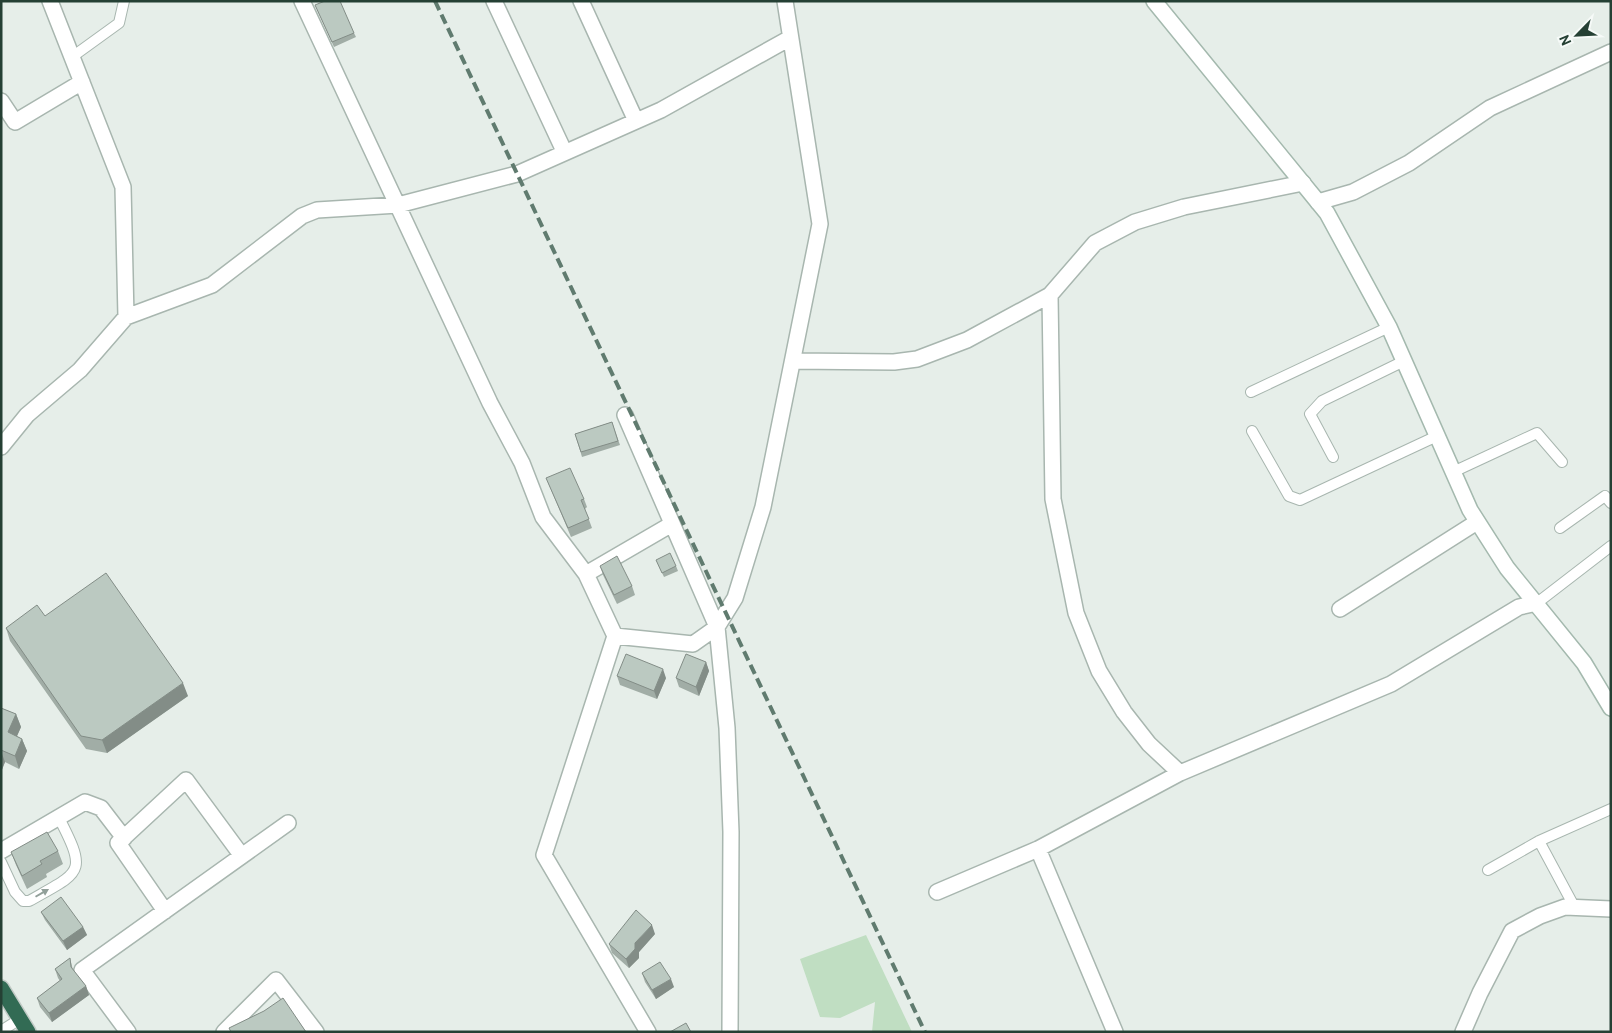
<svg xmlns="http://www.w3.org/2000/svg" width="1612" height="1033" viewBox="0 0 1612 1033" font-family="Overpass,sans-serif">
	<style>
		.green { fill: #c0dec2 }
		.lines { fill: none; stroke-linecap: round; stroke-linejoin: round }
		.lane-casing { stroke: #a8b6af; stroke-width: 12 }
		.street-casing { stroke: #a8b6af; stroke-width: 18 }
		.secondary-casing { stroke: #a4b9ae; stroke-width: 18 }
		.highway-casing { stroke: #c2cac6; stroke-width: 18 }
		.lane { stroke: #fff; stroke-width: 10 }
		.street { stroke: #fff; stroke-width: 15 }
		.secondary { stroke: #fff; stroke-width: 15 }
		.highway { stroke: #326b54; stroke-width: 15 }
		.rail { stroke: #607b6f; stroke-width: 4; stroke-dasharray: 10 5; stroke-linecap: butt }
		.wall { fill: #a1ada6 }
		.shaded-wall { fill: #838d87 }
		.building { fill: #bbc9c1; stroke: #838d87 }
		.oneway { fill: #92a09a }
	</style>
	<rect width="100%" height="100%" fill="#e6eee9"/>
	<path class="green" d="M866 935 912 1032H872L875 1002 840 1018 820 1017 800 959Z"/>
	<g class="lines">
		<g class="lane-casing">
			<path id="lane" d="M72 57 119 23 124 1
				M1251 392 1389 327
				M1252 431 1289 496 1300 500 1437 436
				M1333 457 1310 414 1322 401 1404 361
				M1453 472 1537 433 1562 462
				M1560 528 1605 496 1611 503
				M1537 603 1611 546
				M1539 841 1575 908
				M1 862 15 892 23 901H29C82 871 88 874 58 816
				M1488 870 1539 841 1611 809
				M1 1031 20 1019"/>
		</g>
		<g class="street-casing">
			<path id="street" d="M50 1 123 187 126 317
				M302 1 490 403 522 463 543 517 586 574 615 636 544 855 648 1032
				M494 1 564 151
				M581 1 636 121
				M1 101 15 122 82 82
				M1318 202 1353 192 1409 163 1490 108 1611 52
				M1050 295 1053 499 1076 613 1099 671 1124 712 1149 744 1180 773
				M793 361 894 362 917 359 967 340 1050 295 1095 243 1135 222 1184 207 1303 183
				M625 415 717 627 727 728 731 832 730 1032
				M1 447 27 415 80 370 126 317 212 285 302 216 317 210 398 205 517 174 661 110 790 38
				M586 574 672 524
				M1340 609 1477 522
				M615 636 693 644 717 627 735 598 763 507 820 224 785 1
				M1038 849 1115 1032
				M1 851 85 802 101 808 124 838
				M937 892 1038 849 1180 773 1391 684 1519 607 1537 603
				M165 911 118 843 186 780 242 856
				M128 1032 82 970 288 823
				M224 1032 276 980 316 1032
				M1463 1032 1480 993 1512 931 1540 916 1565 907 1611 909"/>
		</g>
		<g class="secondary-casing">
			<path id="secondary" d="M1154 1 1327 213 1389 327 1470 510 1507 568 1584 663 1611 708"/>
		</g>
		<g class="highway-casing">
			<path id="highway" d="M1 988 28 1032"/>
		</g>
		<use href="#lane" class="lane"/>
		<use href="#street" class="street"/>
		<use href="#secondary" class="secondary"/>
		<use href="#highway" class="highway"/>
		<path class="rail" d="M435 1 925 1032"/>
	</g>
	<path class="wall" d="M315 5 354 33 356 37 334 47Z
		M612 422 620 445 582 457 575 434Z
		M546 478 584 499 587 507 585 509 592 528 571 537Z
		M656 560 676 566 678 571 664 577Z
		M600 566 632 586 635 595 617 604 603 575Z
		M45 616 188 696 107 753 86 749 10 641 6 628Z
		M706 662 709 671 699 696 679 687 676 678Z
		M617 676 666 678 657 699 620 685Z
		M1 708 16 714 21 727 17 736 22 739 27 751 19 769 5 762 1 772Z
		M58 851 63 864 46 874 47 877 27 889 16 865 11 852Z
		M41 912 83 927 87 935 67 950 45 920Z
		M655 934 639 952V958L629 968 612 953 609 944Z
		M70 958 73 970 86 986 89 995 52 1022 40 1007 37 998 60 981 58 978 55 969Z
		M642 973 674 987 656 999 645 982Z"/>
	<path class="shaded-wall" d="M706 662 709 671 699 696 696 687Z
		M663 669 666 678 657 699 654 691Z
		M183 683 188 696 107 753 102 740Z
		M16 714 21 727 13 745 8 732Z
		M22 739 27 751 19 769 15 756Z
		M1 751 5 762 1 772Z
		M652 925 655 934 639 952V958L629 968 626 959 635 943Z
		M83 927 87 935 67 950 63 941Z
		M671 979 674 987 656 999 652 990Z
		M86 986 89 995 52 1022 49 1013Z"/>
	<path class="building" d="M325 1H340L354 33 332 42 315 5Z
		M612 422 618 441 581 452 575 434Z
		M570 468 584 499 581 500 589 519 568 528 546 478Z
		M670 553 676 566 662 573 656 560Z
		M617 556 632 586 614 595 600 566Z
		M106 573 183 683 102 740 81 736 6 628 37 605 45 616Z
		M626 654 663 669 654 691 617 676Z
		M686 654 706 662 696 687 676 678Z
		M1 708 16 714 8 732 22 739 15 756 1 750Z
		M47 832 58 851 40 861 42 864 22 876 11 852Z
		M61 897 83 927 63 941 41 912Z
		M636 910 652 925 635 943V949L626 959 609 944Z
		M70 958 71 967 86 986 49 1013 37 998 62 979 55 969Z
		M660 962 671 979 652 990 642 973Z
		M283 998 306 1032H231L229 1028 264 1011Z
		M686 1023 691 1032H670Z"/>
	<defs><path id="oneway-solid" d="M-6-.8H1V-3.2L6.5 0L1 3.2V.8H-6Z" transform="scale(1.25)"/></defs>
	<use class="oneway" href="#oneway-solid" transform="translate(42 893) rotate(-30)"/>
	<rect width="1612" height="1033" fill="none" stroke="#254034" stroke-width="5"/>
	<g transform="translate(1577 35) rotate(246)" stroke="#f6faf8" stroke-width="4" paint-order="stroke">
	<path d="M0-4L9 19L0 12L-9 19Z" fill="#254034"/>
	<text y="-8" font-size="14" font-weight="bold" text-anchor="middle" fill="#254034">N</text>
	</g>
</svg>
